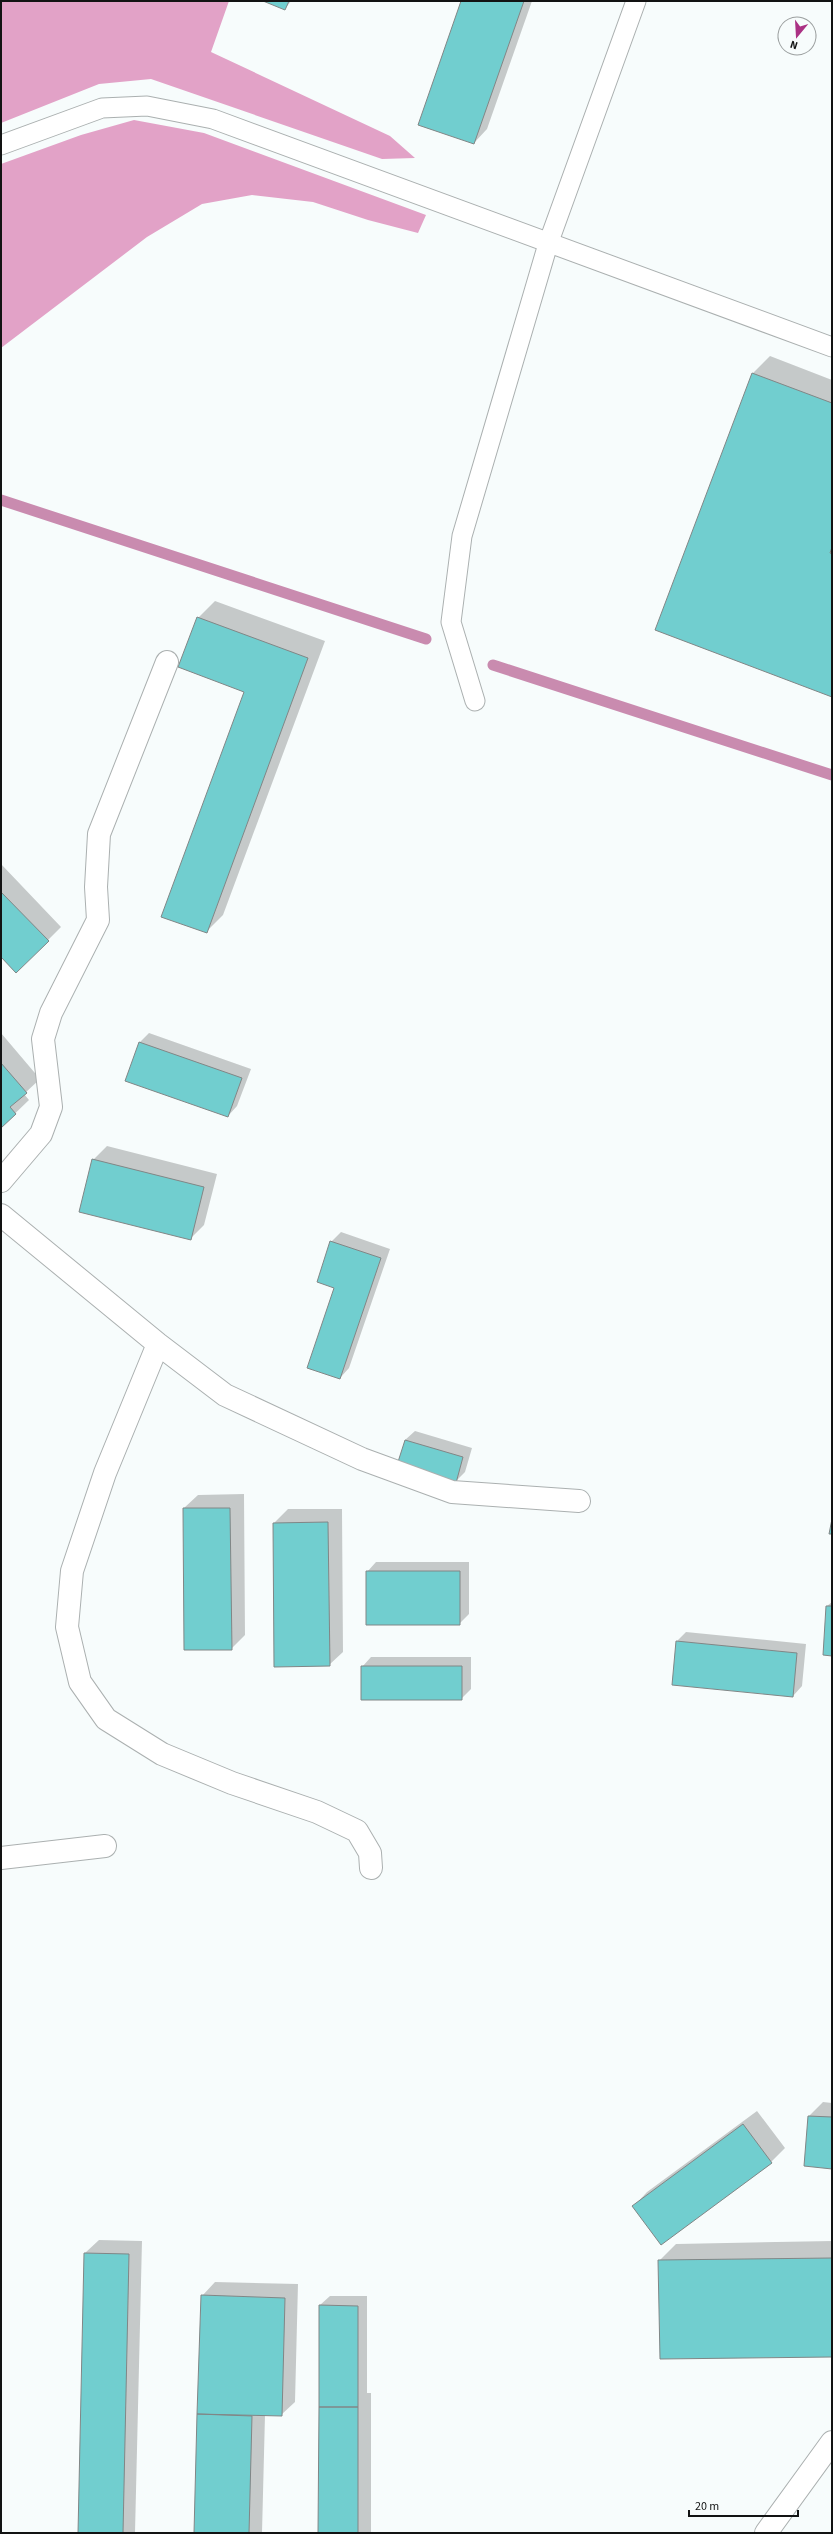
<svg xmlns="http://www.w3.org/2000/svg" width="833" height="2534" viewBox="0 0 833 2534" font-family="'Source Sans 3',sans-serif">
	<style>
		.forest { fill: #e2a2c7 }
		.shadow { fill: #0003 }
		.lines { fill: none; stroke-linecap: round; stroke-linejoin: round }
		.stream { stroke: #c98baf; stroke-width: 11 }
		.building { fill: #71cecf; stroke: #818686 }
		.lane-casing { stroke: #abb0b0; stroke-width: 21 }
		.street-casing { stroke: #abb0b0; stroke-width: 24 }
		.lane { stroke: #fff; stroke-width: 19 }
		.street { stroke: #fff; stroke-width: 22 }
	</style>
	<rect width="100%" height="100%" fill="#f7fcfc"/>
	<path class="forest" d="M1 1H229L211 52 390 136 415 158 382 159 151 79 99 84 1 123Z
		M134 120 204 133 426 215 418 233 368 220 313 202 252 195 202 204 147 237 1 348V164L81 135Z"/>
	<path class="shadow" d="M266 1H291L285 9Z
		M462 1H532L487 129 474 143Z
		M770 356 832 380V696L656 630 753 373Z
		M215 601 325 641 223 915 206 932 245 691 198 618Z
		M1 864 61 927 48 940 1 956Z
		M1 1033 40 1079 24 1094 29 1100 1 1127Z
		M149 1033 251 1069 237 1106 228 1116 139 1043Z
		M107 1146 217 1174 204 1225 190 1239 93 1160Z
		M341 1232 390 1249 349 1368 340 1378 331 1242Z
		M415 1431 472 1448 465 1472 455 1482 398 1464 405 1440Z
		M244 1494 245 1635 231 1649 184 1508 198 1495Z
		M288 1509H342L343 1652 329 1665 274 1523Z
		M376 1562H469V1614L459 1624 367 1572Z
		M832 1602V1655L827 1606Z
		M686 1632 806 1644 802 1686 793 1696 677 1641Z
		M371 1657H471V1689L461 1699 362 1667Z
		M823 2102 832 2103V2168L809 2116Z
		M757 2111 785 2148 771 2162 634 2206 647 2192Z
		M99 2240 142 2241 135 2533H79L85 2253Z
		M832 2241V2356L659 2261 676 2244Z
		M215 2282 298 2284 295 2402 281 2415H265L262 2533H195L202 2296Z
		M330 2296H367V2393H371V2533H319L320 2305Z"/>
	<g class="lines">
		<path class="stream" d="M1 500 426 639
			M493 665 832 775"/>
	</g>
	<path class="building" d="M263 1H289L285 10Z
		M461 1H524L474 144 418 125Z
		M752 373 832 403V547L830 553 832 554V697L655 630Z
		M197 617 308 658 207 933 161 917 244 692 178 667Z
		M1 892 49 941 16 973 1 957Z
		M139 1042 242 1078 228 1117 125 1081Z
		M1 1063 27 1093 10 1107 16 1114 1 1128Z
		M92 1159 204 1187 191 1240 79 1212Z
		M330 1241 381 1258 340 1379 307 1368 334 1288 317 1282Z
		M405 1440 463 1457 456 1483 397 1465Z
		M183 1508H230L232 1650H184Z
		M832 1519V1534H829Z
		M328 1522 330 1666 274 1667 273 1523Z
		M366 1571H460V1625H366Z
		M826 1606H832V1656L823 1655Z
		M676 1641 797 1653 793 1697 672 1685Z
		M361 1666H462V1700H361Z
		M808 2116 832 2117V2169L804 2166Z
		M743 2124 772 2163 661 2245 632 2206Z
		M84 2253 129 2254 123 2533H78Z
		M832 2258V2357L660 2359 658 2260Z
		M201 2295 285 2298 282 2416 197 2414Z
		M319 2305 358 2306V2407H319Z
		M319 2407H358V2533H318Z
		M197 2414 252 2416 249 2533H194Z"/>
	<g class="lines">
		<g class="lane-casing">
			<path id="lane" d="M1 145 102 108 147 106 213 119 832 347
				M475 701 451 622 462 536 548 244 636 1"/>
		</g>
		<g class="street-casing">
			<path id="street" d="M1 1181 41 1134 51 1107 43 1039 51 1013 98 920 96 887 99 834 167 662
				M1 1215 158 1344 225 1395 362 1459 452 1492 579 1501
				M158 1344 105 1473 72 1571 67 1627 80 1682 106 1719 162 1754 232 1783 317 1812 357 1831 370 1853 371 1868
				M1 1858 105 1846
				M766 2533 832 2442"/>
		</g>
		<use href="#lane" class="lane"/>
		<use href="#street" class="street"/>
	</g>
	<rect width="833" height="2534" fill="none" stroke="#121313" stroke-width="4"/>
	<g transform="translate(797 36) rotate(198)"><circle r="19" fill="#f7fcfc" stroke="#9b9f9f"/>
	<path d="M0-3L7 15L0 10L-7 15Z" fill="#ab3184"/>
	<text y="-6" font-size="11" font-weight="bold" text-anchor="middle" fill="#121313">N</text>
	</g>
	<path d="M689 2510v6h109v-6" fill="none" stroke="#121313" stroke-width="2"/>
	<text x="695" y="2510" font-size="12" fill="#121313" stroke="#f7fcfc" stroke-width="3" paint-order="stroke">20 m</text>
</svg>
